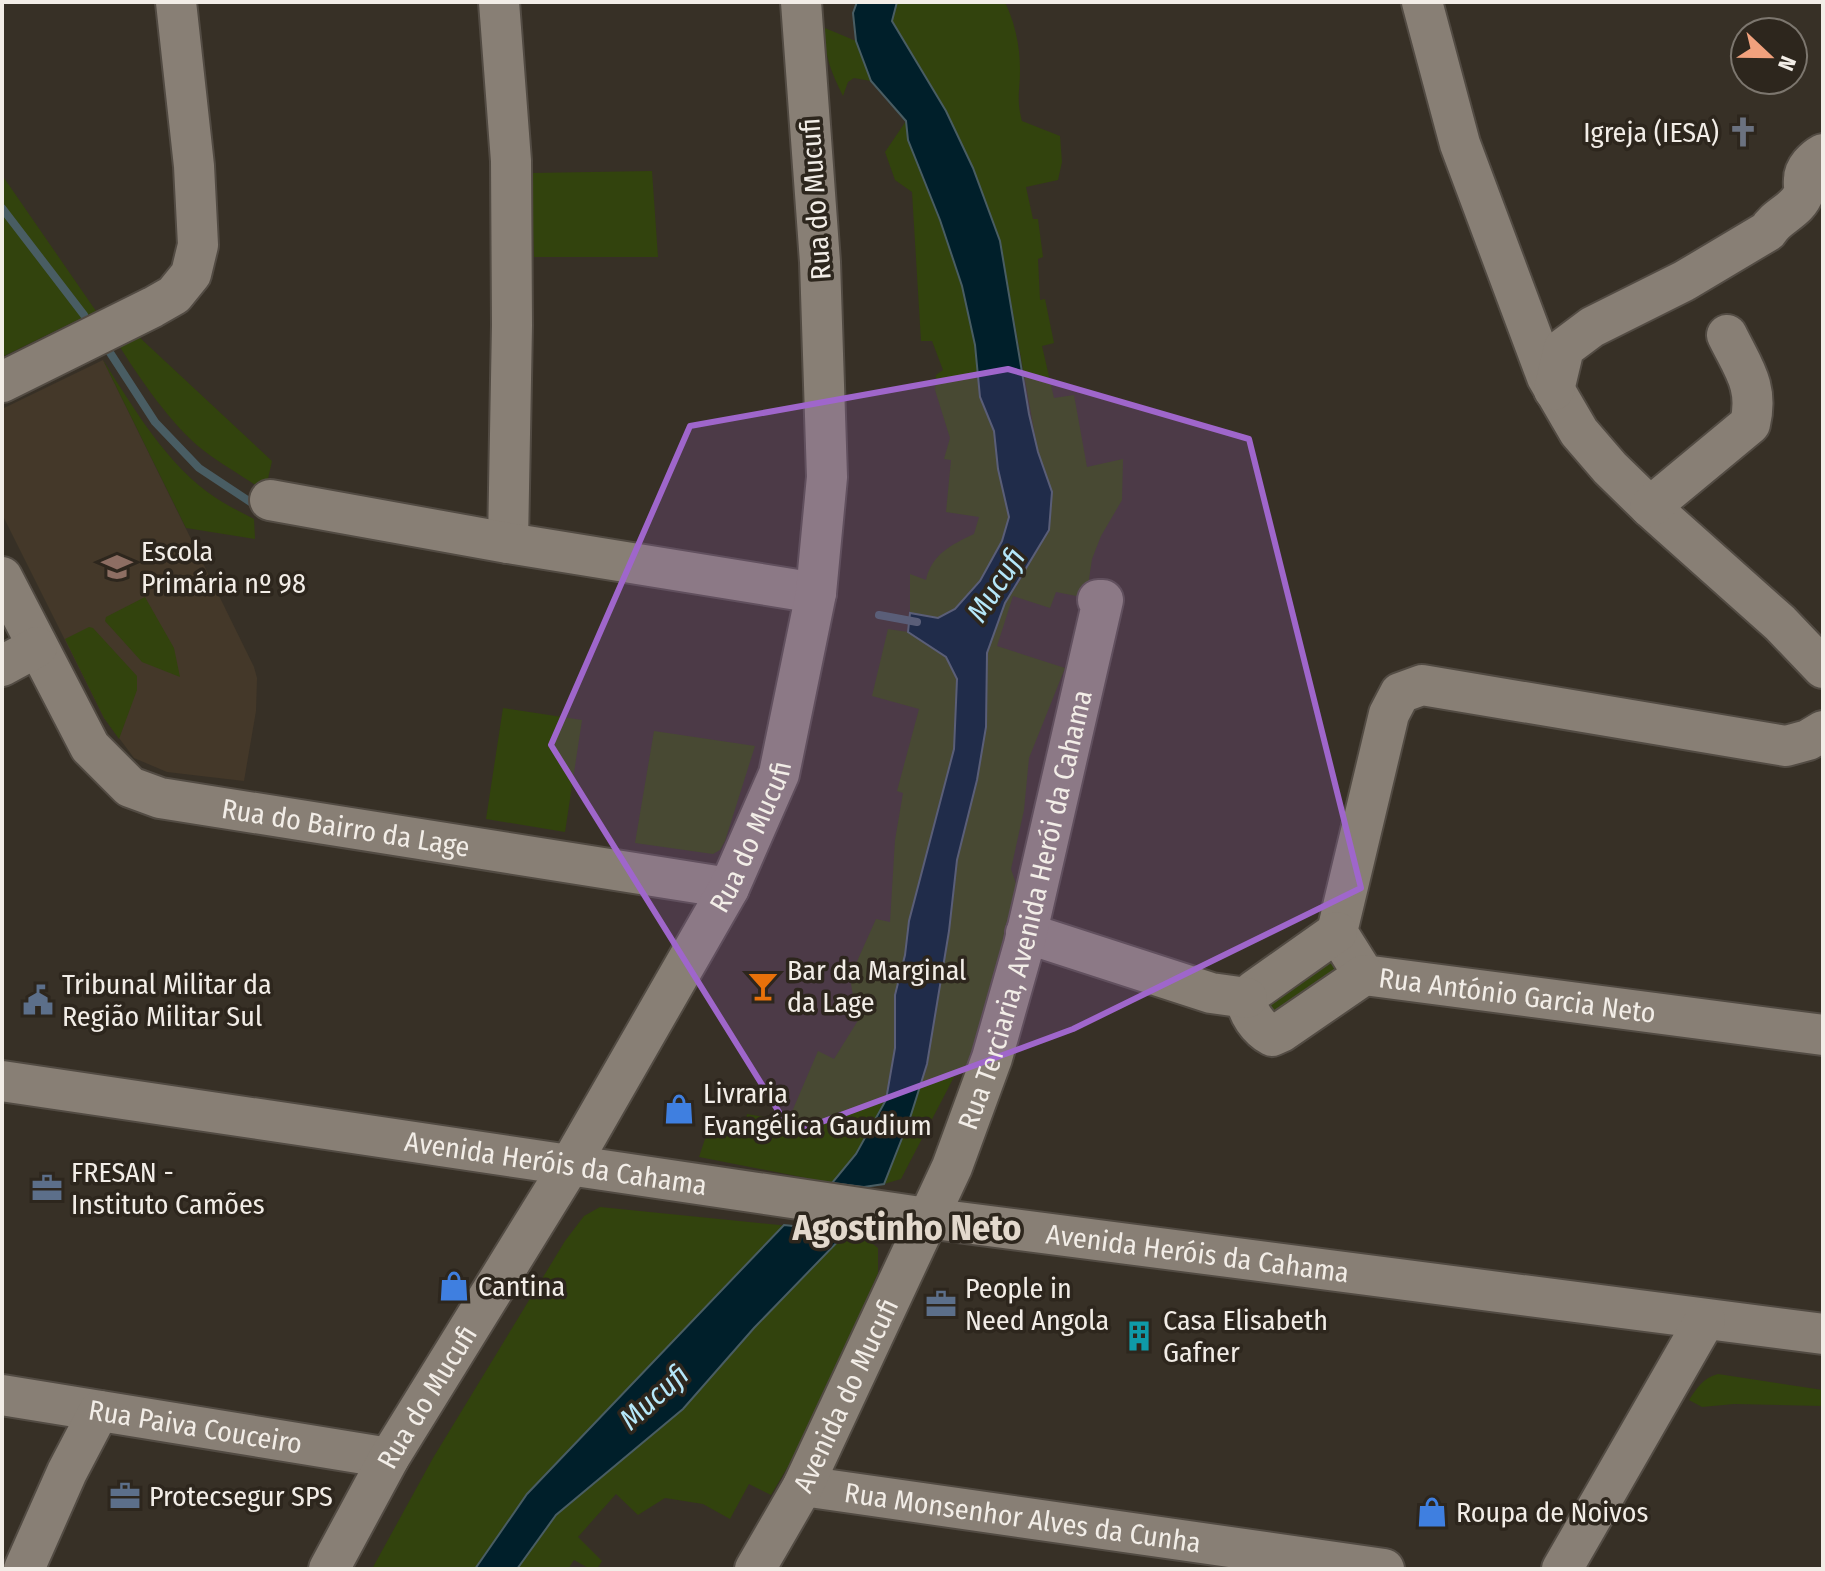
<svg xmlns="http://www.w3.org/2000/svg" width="1825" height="1571" viewBox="0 0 1825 1571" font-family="'Fira Sans Condensed',sans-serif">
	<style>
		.built { fill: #443829 }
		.green { fill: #32430d }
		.water { fill: #001f2a; stroke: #495d63; stroke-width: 2 }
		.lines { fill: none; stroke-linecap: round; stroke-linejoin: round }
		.stream { stroke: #495d63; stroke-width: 8 }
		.minor-casing { stroke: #524b43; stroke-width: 44 }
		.minor { stroke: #887f75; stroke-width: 40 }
		.marked { fill: #9f66cb; fill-opacity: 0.2; stroke: #9f66cb; stroke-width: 6; stroke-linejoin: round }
		.labels { text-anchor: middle; stroke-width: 7; stroke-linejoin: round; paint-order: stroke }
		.poi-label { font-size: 28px; fill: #f2ede7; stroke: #2d261d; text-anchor: start }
		.street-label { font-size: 28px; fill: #f2ede7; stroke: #2d261d }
		.water-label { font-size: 30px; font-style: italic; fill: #b5e7f9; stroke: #2d261d }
		.district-label { font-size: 36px; font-weight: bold; fill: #e3d9cd; stroke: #2d261d }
	</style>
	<rect width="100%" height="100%" fill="#373026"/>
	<path class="built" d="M103 360 254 667 257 678 256 711 244 781 167 772 134 758 104 718 2 514V409Z"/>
	<path class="green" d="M897 2H1005C1015 23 1020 46 1020 70 1020 92 1016 98 1022 121L1060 136 1062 162 1058 180 1026 187 1033 219H1038L1043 257 1038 259 1040 300 1045 299 1054 343 1042 346 1054 398 1074 395 1087 467 1123 459 1122 500 1101 536 1092 559 1089 579 1097 600 1056 592 1050 608 1013 596 997 646 1065 668 1029 758 1024 810 1011 869 1023 904 973 1062 955 1075 901 1179 884 1184 910 1118 927 1064 948 931 957 860 977 780 986 727 987 653 1005 603 1025 573 1038 452 1000 241 973 168 946 111 891 21Z
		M825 28 856 41 871 81 854 78 848 82 843 96C831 72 824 55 825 28Z
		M906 121 908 140 940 220 962 286 975 345 980 397 994 431 998 469 1009 517 1002 541 980 581 955 609 938 618 910 613V574L926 580C932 554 951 545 974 534L979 517 946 512 951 460 944 459 950 438 935 390 936 375 943 370 932 341H921L912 192 895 180 885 152Z
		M652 171 658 257H534L531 173Z
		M2 175 96 311 2 357Z
		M137 335 272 461 265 492C245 477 222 465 203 450 172 426 137 375 117 342Z
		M103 360C133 407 168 467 216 498 228 506 241 512 254 519L255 539 186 528Z
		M145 597 174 648 180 677 142 662 105 621 106 617Z
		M89 627 93 628 137 676V690L119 739 104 718 65 639Z
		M888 629 908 632 946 657 957 679 954 749 909 921 905 955 895 995V1048L886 1100 856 1154 832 1183 699 1157 708 1130 742 1137 747 1114 788 1121 818 1051 834 1059 867 1006 853 996 850 977 876 919 890 922 895 840 903 793 897 791 919 709 872 696Z
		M503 708 582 720 565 832 486 819Z
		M654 731 755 746 725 841 720 850 713 854 635 843Z
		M1330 956 1339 969 1281 1015 1265 1012 1266 995Z
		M600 1207 859 1233 878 1248V1273L861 1312 799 1448 771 1495 749 1484 730 1519 703 1504 665 1498 638 1515 616 1494 578 1537 602 1561 597 1569H590L574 1560 568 1569H372L433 1458 565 1241 584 1216Z
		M1718 1374 1823 1390V1406L1734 1404 1702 1407 1689 1400C1697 1388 1703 1378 1718 1374Z"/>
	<path class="water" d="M857 2H897L892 21 946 111 973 168 1000 241 1029 414 1038 452 1052 492 1049 530 1005 603 987 653 986 727 977 780 957 860 949 931 927 1064 910 1118 884 1184 864 1187 832 1183 856 1154 886 1100 895 1048V995L905 955 909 921 954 749 957 679 946 657 908 632 910 613 938 618 955 609 980 581 1002 541 1009 517 998 469 994 431 980 397 975 345 962 286 940 220 908 140 906 121 871 81 856 41 853 13Z
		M784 1225 847 1232 754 1328 683 1409 556 1515 517 1569H475L527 1494Z"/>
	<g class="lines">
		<path class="stream" d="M2 208 84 315
			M107 348 155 422 199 468 258 507
			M879 615 917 622"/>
		<g class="minor-casing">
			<g id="minor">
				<path d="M499 2 511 161 512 325 508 543"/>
				<path d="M1422 2 1460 144 1547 377 1579 432 1610 468 1650 507 1780 623 1823 668"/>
				<path d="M2 382 153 307 174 295 191 274 198 245 194 166 176 2"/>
				<path d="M1554 390 1564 348 1592 327 1684 281 1768 231C1777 215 1798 211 1804 192 1805 190 1803 182 1804 179 1804 169 1814 159 1823 154"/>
				<path d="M270 500 508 543 816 593"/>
				<path d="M1650 507 1750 424C1759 386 1743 368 1727 335"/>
				<path id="s1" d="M2 577 90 747 130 787 160 798 729 888"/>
				<path d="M2 666 37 647"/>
				<path id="s2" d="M1823 731 1808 740 1786 746 1422 685 1400 693 1389 714 1337 932 1364 975 1823 1035"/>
				<path d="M1337 932 1255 990 1247 998C1246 1012 1259 1029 1272 1036L1281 1032 1364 975"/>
				<path d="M1026 933 1211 993 1247 998"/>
				<path id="s3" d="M2 1081 927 1218 1823 1334"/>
				<path id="s4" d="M2 1395 389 1458"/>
				<path id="s5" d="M803 1486 1384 1569"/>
				<path d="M24 1569 67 1472 99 1411"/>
				<path id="s6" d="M329 1569 389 1458 570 1165 729 888 779 774 816 593 827 477 820 262 801 2"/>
				<path id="s7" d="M755 1569 803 1486 952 1167 992 1058 1024 945 1103 600H1098"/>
				<path d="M1562 1569 1705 1320"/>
			</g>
		</g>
		<use href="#minor" class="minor"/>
	</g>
	<path class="marked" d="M1008 369 1249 439 1361 888 1073 1029 792 1133 551 745 690 426Z"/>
	<defs>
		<g id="church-bare" transform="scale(2.4)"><path d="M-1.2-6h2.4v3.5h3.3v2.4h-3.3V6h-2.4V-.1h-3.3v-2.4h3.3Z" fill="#6b7280" stroke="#2d261d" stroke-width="2.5" paint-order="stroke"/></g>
		<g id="school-bare" transform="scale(2.4)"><path d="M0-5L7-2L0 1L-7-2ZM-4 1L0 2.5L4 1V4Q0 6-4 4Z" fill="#8d6e63" stroke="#2d261d" stroke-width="2.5" paint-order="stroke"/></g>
		<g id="bar-bare" transform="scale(2.4)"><path d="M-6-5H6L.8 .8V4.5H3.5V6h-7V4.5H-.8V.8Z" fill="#e8710a" stroke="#2d261d" stroke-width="2.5" paint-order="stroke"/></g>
		<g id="civic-bare" transform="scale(2.4)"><path d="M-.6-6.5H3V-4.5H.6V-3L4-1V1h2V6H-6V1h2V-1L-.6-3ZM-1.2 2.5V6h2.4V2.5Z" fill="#5c6f8a" stroke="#2d261d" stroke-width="2.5" paint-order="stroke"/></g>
		<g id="shop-bare" transform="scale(2.4)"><path d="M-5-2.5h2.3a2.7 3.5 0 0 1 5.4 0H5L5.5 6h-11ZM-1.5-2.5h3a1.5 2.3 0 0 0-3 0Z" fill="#3f7fe0" stroke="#2d261d" stroke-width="2.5" paint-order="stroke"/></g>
		<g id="office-bare" transform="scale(2.4)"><path d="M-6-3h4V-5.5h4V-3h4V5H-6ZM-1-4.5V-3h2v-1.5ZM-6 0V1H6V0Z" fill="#5c6f8a" stroke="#2d261d" stroke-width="2.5" paint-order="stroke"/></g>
		<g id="building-bare" transform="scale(2.4)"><path d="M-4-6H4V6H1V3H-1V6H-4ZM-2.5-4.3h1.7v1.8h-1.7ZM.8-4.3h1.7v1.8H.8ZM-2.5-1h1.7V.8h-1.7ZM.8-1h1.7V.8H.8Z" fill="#0f9aa8" stroke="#2d261d" stroke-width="2.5" paint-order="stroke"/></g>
	</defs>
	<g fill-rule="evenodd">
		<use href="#church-bare" x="1743" y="132"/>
		<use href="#school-bare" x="117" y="567"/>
		<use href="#bar-bare" x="763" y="986"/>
		<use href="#civic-bare" x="38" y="1000"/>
		<use href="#shop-bare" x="679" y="1109"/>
		<use href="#office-bare" x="47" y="1188"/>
		<use href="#shop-bare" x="454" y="1286"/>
		<use href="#office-bare" x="941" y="1304"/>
		<use href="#building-bare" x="1139" y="1336"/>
		<use href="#office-bare" x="125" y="1496"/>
		<use href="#shop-bare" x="1432" y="1512"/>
	</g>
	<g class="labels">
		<g class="poi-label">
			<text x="1719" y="142" text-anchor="end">Igreja (IESA)</text>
			<text x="141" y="561">Escola<tspan x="141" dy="32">Primária nº 98</tspan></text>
			<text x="787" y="980">Bar da Marginal<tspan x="787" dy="32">da Lage</tspan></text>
			<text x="62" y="994">Tribunal Militar da<tspan x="62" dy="32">Região Militar Sul</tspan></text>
			<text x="703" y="1103">Livraria<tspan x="703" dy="32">Evangélica Gaudium</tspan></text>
			<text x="71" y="1182">FRESAN -<tspan x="71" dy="32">Instituto Camões</tspan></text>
			<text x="478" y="1296">Cantina</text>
			<text x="965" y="1298">People in<tspan x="965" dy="32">Need Angola</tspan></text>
			<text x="1163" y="1330">Casa Elisabeth<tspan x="1163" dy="32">Gafner</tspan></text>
			<text x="149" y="1506">Protecsegur SPS</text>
			<text x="1456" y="1522">Roupa de Noivos</text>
		</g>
		<g class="street-label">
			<text transform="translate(815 199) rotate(-94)" y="10">Rua do Mucufi</text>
			<text dy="10" stroke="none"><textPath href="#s1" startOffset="468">Rua do Bairro da Lage</textPath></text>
			<text dy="10" stroke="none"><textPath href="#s6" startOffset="846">Rua do Mucufi</textPath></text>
			<text dy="10" stroke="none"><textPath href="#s7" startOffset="716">Rua Terciaria, Avenida Herói da Cahama</textPath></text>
			<text dy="10" stroke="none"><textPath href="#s2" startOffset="886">Rua António Garcia Neto</textPath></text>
			<text dy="10" stroke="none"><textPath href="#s3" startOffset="560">Avenida Heróis da Cahama</textPath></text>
			<text dy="10" stroke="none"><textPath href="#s3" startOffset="1208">Avenida Heróis da Cahama</textPath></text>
			<text dy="10" stroke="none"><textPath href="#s7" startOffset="196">Avenida do Mucufi</textPath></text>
			<text dy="10" stroke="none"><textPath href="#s6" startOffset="198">Rua do Mucufi</textPath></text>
			<text dy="10" stroke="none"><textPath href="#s4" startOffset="196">Rua Paiva Couceiro</textPath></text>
			<text dy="10" stroke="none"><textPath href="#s5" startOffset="222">Rua Monsenhor Alves da Cunha</textPath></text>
		</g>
		<g class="water-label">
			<text transform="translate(996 585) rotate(-57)" y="10">Mucufi</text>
			<text transform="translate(654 1397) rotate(-42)" y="10">Mucufi</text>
		</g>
		<g class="district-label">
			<text x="907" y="1240">Agostinho Neto</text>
		</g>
	</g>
	<rect width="1825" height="1571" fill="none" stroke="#f2ede7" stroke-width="8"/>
	<g transform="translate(1769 56) rotate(112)"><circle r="38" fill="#2d261d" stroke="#7c766e" stroke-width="2"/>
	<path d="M0-6L14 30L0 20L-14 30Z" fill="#f1a17d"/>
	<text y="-12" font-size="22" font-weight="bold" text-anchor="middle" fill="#f2ede7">N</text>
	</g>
</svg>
